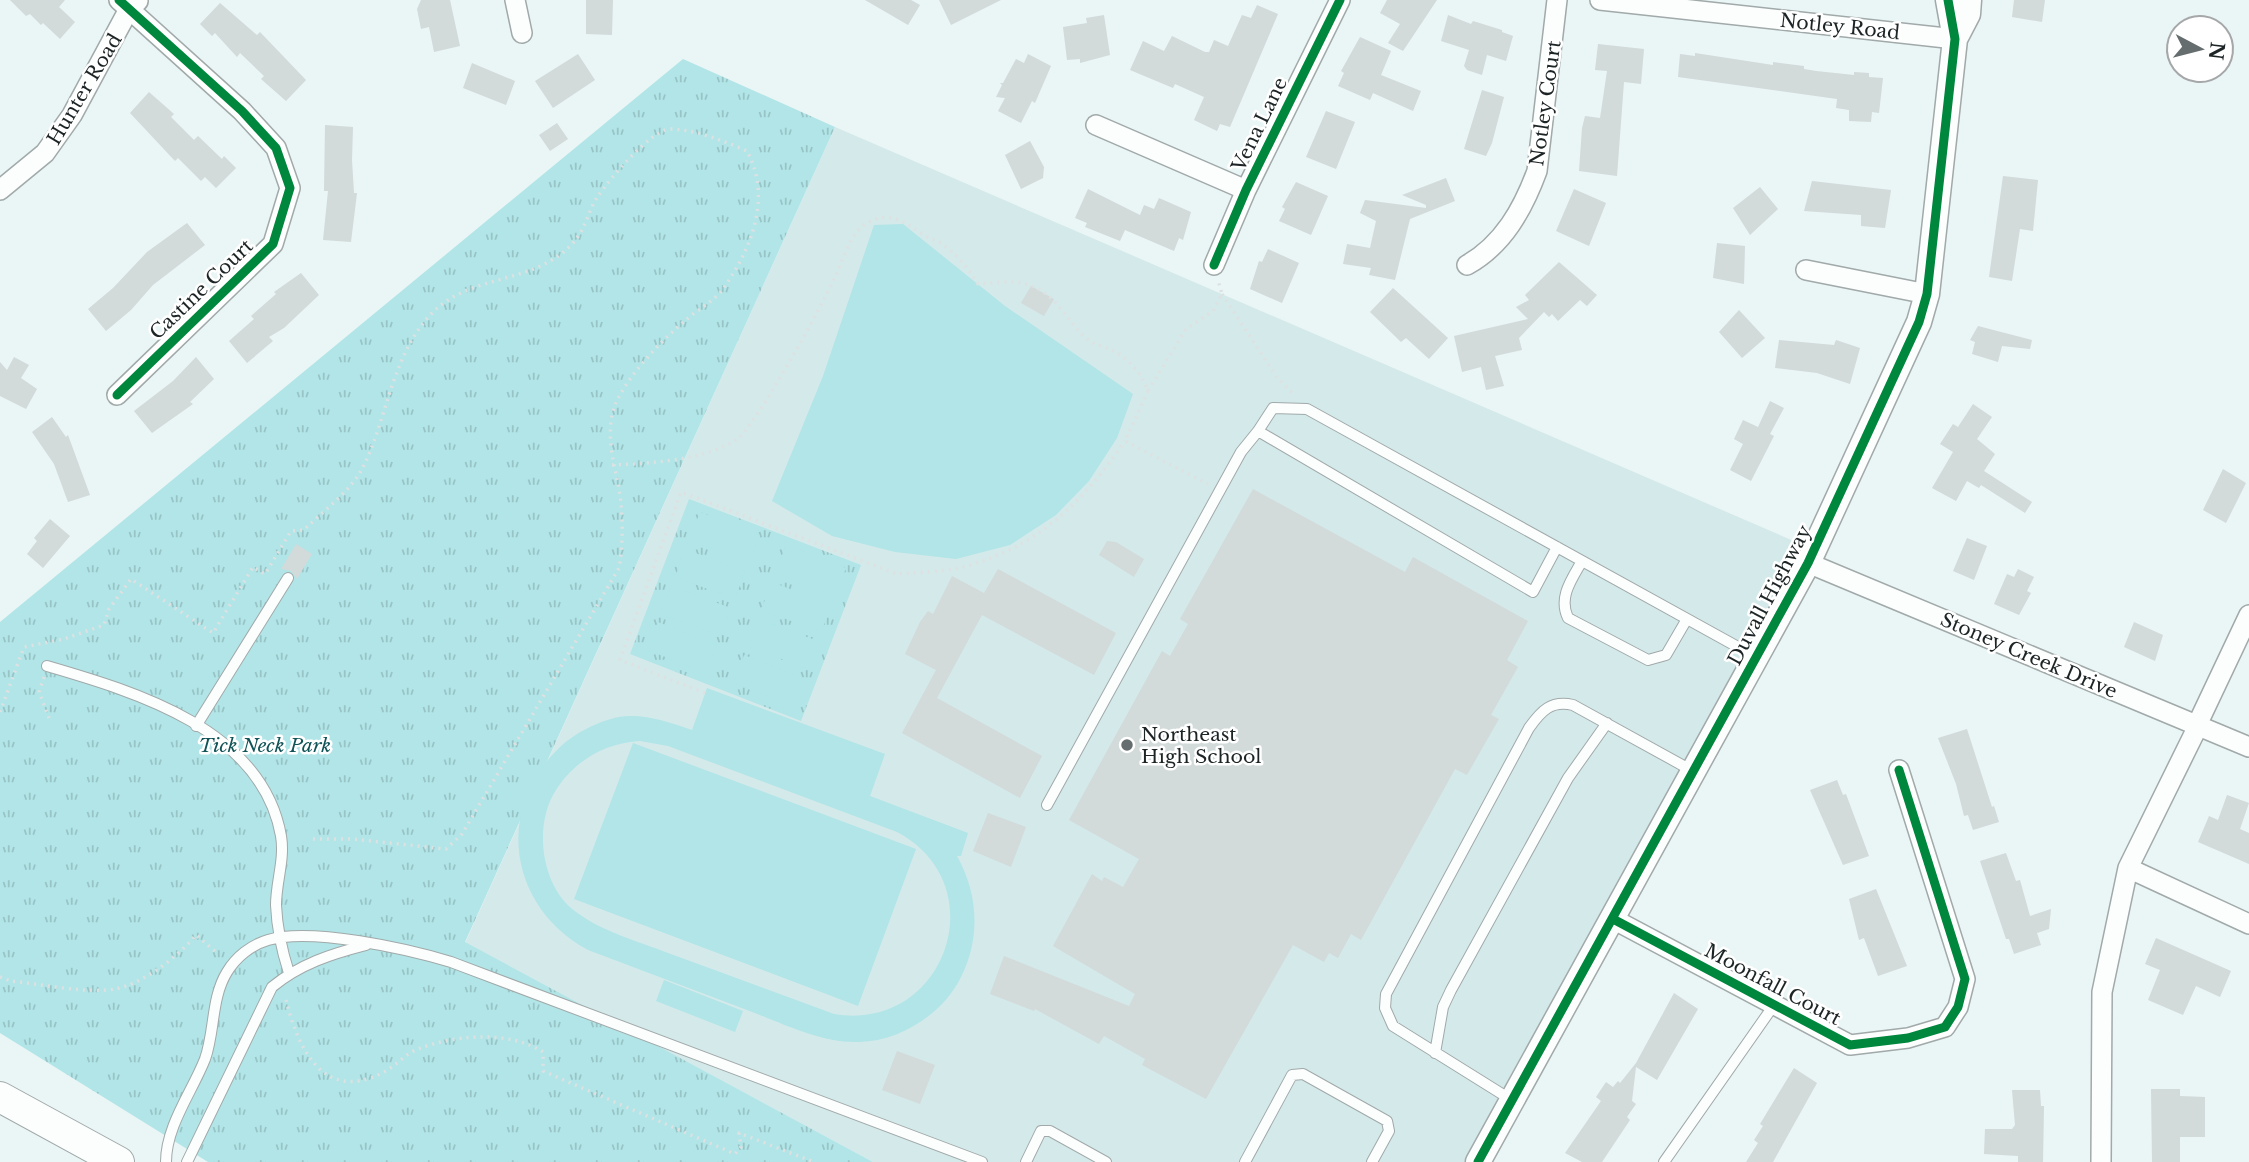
<svg xmlns="http://www.w3.org/2000/svg" width="2249" height="1162" viewBox="0 0 2249 1162" font-family="'Libre Baskerville',serif">
	<style>
		.built { fill: #d4e9ea }
		.park { fill: url(#park-tufts) }
		.garden { fill: #b1e5e7; fill-rule: evenodd }
		.building { fill: #d2dada }
		.lines { fill: none; stroke-linecap: round; stroke-linejoin: round }
		.service-casing { stroke: #a1a9a9; stroke-width: 12 }
		.minor-casing { stroke: #a1a9a9; stroke-width: 22 }
		.tertiary-casing { stroke: #a1a9a9; stroke-width: 27 }
		.primary-casing { stroke: #a1a9a9; stroke-width: 32 }
		.path { stroke: #dee1e2; stroke-width: 3.5; stroke-dasharray: 2 5; stroke-linecap: butt }
		.service { stroke: #fcfefe; stroke-width: 10 }
		.minor { stroke: #fcfefe; stroke-width: 19 }
		.tertiary { stroke: #fcfefe; stroke-width: 24 }
		.primary { stroke: #fcfefe; stroke-width: 30 }
		.cycleway-casing { stroke: #fff; stroke-width: 13 }
		.cycleway { stroke: #00873e; stroke-width: 9 }
		.poi-dot { fill: #656d6e; stroke: #fff; stroke-width: 2.5 }
		.labels { text-anchor: middle; stroke-width: 5; stroke-linejoin: round; paint-order: stroke }
		.street-label { font-size: 19px; fill: #1d2425; stroke: #fff }
		.poi-label { font-size: 19px; fill: #1d2425; stroke: #fff; text-anchor: start }
		.park-label { font-size: 19px; font-style: italic; fill: #105357; stroke: #fff }
	</style>
	<defs>
		<pattern id="park-tufts" width="24" height="20" patternUnits="userSpaceOnUse" patternTransform="scale(1.75)"><rect width="24" height="20" fill="#b1e5e7"/><path d="M3 7l-1-3M5 7V3M7 7l1-3M15 17l-1-3M17 17v-4M19 17l1-3" fill="none" stroke="#98c4c6"/></pattern>
	</defs>
	<rect width="100%" height="100%" fill="#eaf5f5"/>
	<path class="built" d="M835 127 1810 548 1468 1162H873L465 943Z"/>
	<path class="park" d="M683 59 835 127 465 942 873 1162H208L0 1033V622Z
		M689 499 861 565 801 721 630 654Z"/>
	<path class="garden" d="M903 224 1005 306 1133 394 1117 438 1089 481 1056 515 1010 545 956 559 895 552 832 536 772 501 823 376 874 225Z
		M700 512 760 535 749 563 689 540Z
		M786 545 846 568 835 596 775 573Z
		M685 549 745 572 735 599 675 577Z
		M772 582 832 605 821 632 761 610Z
		M671 586 731 608 721 636 661 614Z
		M758 619 818 641 807 669 748 646Z
		M658 622 717 645 707 673 647 650Z
		M744 655 804 678 793 706 734 683Z
		M707 688 885 754 870 796 968 833 961 856H957C978 894 981 937 961 977 943 1014 900 1041 859 1042 820 1043 782 1023 747 1010 694 990 641 970 588 950 510 908 494 811 558 749 573 734 598 721 619 717 643 713 669 722 692 730ZM640 741 668 746 897 832C997 885 945 1033 834 1014 779 994 723 973 668 953 637 941 603 932 576 912 542 888 534 830 553 795 571 763 603 743 640 741Z
		M633 743 916 849 858 1006 574 899Z
		M664 980 743 1011 735 1032 656 1001Z"/>
	<path class="building" d="M10 0H65L59 7 75 22 60 39 43 23 41 25 30 14 26 16Z
		M421 0H450L460 46 434 52 429 27 421 29 417 9Z
		M586 0H613L612 35 586 34Z
		M865 0H911L920 5 908 25Z
		M939 0H1001L951 25Z
		M1387 0H1437L1403 51 1388 43 1400 24 1380 13Z
		M2014 0H2045L2042 22 2012 17Z
		M220 3 257 35 260 32 306 80 286 101 261 79 264 76 240 53 237 57 215 33 212 36 200 24Z
		M1257 5 1278 14 1230 127 1220 124 1217 131 1194 120 1204 97 1175 84 1173 88 1130 70 1143 41 1164 51 1172 36 1205 52H1209L1214 40 1228 46 1242 15 1251 18Z
		M1104 15 1110 55 1080 63V59L1067 60 1063 27 1087 23 1086 18Z
		M1448 15 1471 24 1473 21 1502 30V32L1513 36 1506 61 1487 55 1482 75 1467 70 1464 66 1469 50 1441 41Z
		M1360 37 1391 51 1381 75 1421 91 1413 111 1373 93 1370 100 1338 86 1344 73 1341 71Z
		M1598 44 1644 49 1641 84 1624 82 1617 176 1579 171 1582 128 1585 116 1600 118 1607 71 1595 70Z
		M1695 53 1773 65V62L1804 66V69L1816 71 1854 75V72L1869 73V77L1883 78 1879 113 1872 112 1871 122 1849 121V110L1836 108 1837 99 1678 77 1680 54 1695 56Z
		M578 54 595 80 553 108 535 81Z
		M1028 54 1051 66 1035 103 1032 101 1021 123 998 111 1005 98 996 97 1002 85 1000 83H1003L1016 59 1024 63Z
		M472 63 515 81 506 105 463 88Z
		M1482 90 1504 97 1492 143 1486 156 1464 149Z
		M149 92 174 114 171 117 194 140 198 136 222 159 224 156 236 168 216 188 205 177 201 181 178 158 175 161 130 113Z
		M1326 111 1355 122 1336 169 1306 157Z
		M557 123 568 139 550 151 539 135Z
		M325 125 353 127 352 160 354 193H357L351 242 323 240 328 191H324Z
		M1030 141 1044 167 1043 178 1021 189 1005 155Z
		M2003 176 2038 180 2033 231 2020 229 2012 281 1989 277Z
		M1446 178 1455 201 1410 219 1395 280 1369 275 1371 268 1343 264 1347 244 1370 248 1376 221 1360 213 1365 200 1426 208V205L1402 195Z
		M1812 181 1891 190 1885 228 1861 226V215L1804 211Z
		M1296 182 1328 196 1311 235 1279 221 1285 209 1282 207Z
		M1760 187 1778 209 1750 235 1733 208Z
		M1088 189 1140 215 1144 205 1154 209 1159 198 1191 212 1183 240 1179 238 1174 251 1125 230 1120 241 1085 227 1087 223 1075 218Z
		M1574 189 1606 203 1589 246 1556 231Z
		M187 223 205 245 153 285 131 310 106 331 88 309 113 288 147 252Z
		M1717 243 1745 246 1744 284 1713 278Z
		M1268 249 1299 263 1282 303 1250 289 1259 261 1262 262Z
		M1559 262 1597 295 1587 306 1580 300 1558 321 1552 314 1549 317 1544 312 1519 338 1522 350 1495 356 1504 386 1486 390 1481 367 1462 372 1454 336 1528 319 1516 307 1529 300 1525 295Z
		M301 273 319 295 284 328 269 337 273 341 247 363 229 341 254 319 251 316 276 294 274 292Z
		M1031 286 1054 299 1044 316 1021 303Z
		M1393 288 1448 338 1429 359 1406 338 1401 342 1370 312Z
		M1739 310 1765 338 1742 358 1719 332Z
		M1978 326 2032 340 2030 349 2002 346 1998 362 1972 354 1975 342 1970 340Z
		M1779 340 1834 345 1836 340 1860 348 1850 384 1817 373 1775 368Z
		M14 357 29 365 21 378 37 389 26 409 0 396V362L7 370Z
		M196 357 214 379 190 402 193 404 152 433 134 411 173 381Z
		M1770 401 1784 408 1770 434 1774 436 1751 481 1730 470 1743 444 1734 439 1743 420 1758 427Z
		M1973 404 1992 417 1977 439 1995 454 1984 471 2032 502 2025 513 1981 485 1979 488 1967 481 1956 501 1932 488 1953 452 1940 444 1953 424 1958 427Z
		M52 417 66 437 68 435 90 495 68 502 54 464 32 432Z
		M2223 469 2246 483 2226 523 2203 510Z
		M1253 489 1405 572 1413 557 1528 621 1507 660 1518 667 1491 715 1499 719 1467 775 1455 769 1361 940 1351 934 1338 958 1329 953 1324 962 1293 945 1206 1099 1142 1065 1145 1059 1104 1036 1099 1044 1035 1009 1034 1011 990 994 1004 956 1129 1006 1135 994 1053 946 1092 874 1102 881 1104 877 1123 887 1139 859 1069 820 1162 651 1170 656 1188 624 1180 619Z
		M50 519 70 536 43 568 27 554 37 541 34 538Z
		M1967 538 1987 546 1974 580 1953 571Z
		M1107 541 1116 542 1144 559 1134 577 1099 555Z
		M296 544 312 554 297 579 291 571 281 569Z
		M998 569 1116 633 1094 675 982 615 937 698 1042 756 1020 798 902 733 936 670 905 654 920 622 928 611 933 614 952 576 984 593Z
		M2018 569 2034 577 2027 591 2031 593 2019 615 1994 604 2007 574 2014 577Z
		M2134 622 2163 635 2155 661 2124 647Z
		M1967 729 1992 807 1994 806 1999 822 1973 830 1968 815 1964 816 1956 784 1938 738Z
		M1837 780 1843 795 1846 794 1869 856 1843 865 1810 790Z
		M2227 795 2249 803 2240 829 2249 833V864L2198 842 2209 816 2218 820Z
		M988 813 1026 827 1011 867 973 851Z
		M2006 853 2016 881 2020 880 2030 916 2051 909 2049 929 2037 933 2041 945 2014 954 2009 939H2006L1980 861Z
		M1876 889 1907 966 1878 976 1864 938 1859 940 1849 899Z
		M2156 938 2231 971 2220 997 2196 986 2183 1015 2148 1000 2160 970 2145 964Z
		M1674 993 1698 1009 1657 1080 1636 1067 1632 1101 1636 1104 1627 1117 1630 1120 1602 1162H1582L1565 1153 1601 1101 1596 1097 1606 1082 1613 1087 1618 1081 1620 1083 1636 1063Z
		M897 1051 935 1065 920 1104 882 1090Z
		M1794 1068 1817 1083 1773 1162H1746L1758 1143 1754 1140 1763 1126 1760 1124Z
		M2151 1089H2180V1096L2205 1097V1137H2180V1162H2152Z
		M2012 1090H2040L2041 1106H2044L2043 1162H2018V1156L1984 1154 1985 1129H2012L2015 1125Z"/>
	<g class="lines">
		<g class="service-casing">
			<path id="service" d="M1557 547 1533 592 1258 431 1273 408 1307 409 1756 657
				M1582 561C1572 579 1558 597 1568 618L1648 660 1666 655 1687 619
				M47 666C136 692 262 729 281 836 285 859 276 882 276 905 277 929 282 951 289 973
				M196 726 288 578
				M1047 805 1241 452 1258 431
				M1435 1053 1443 1007 1451 990 1568 778 1607 723
				M1510 1099 1393 1026 1385 1008 1386 994 1529 728C1541 711 1551 700 1573 705L1691 770
				M166 1162C166 1126 192 1092 205 1059 215 1031 211 998 227 972 236 957 251 945 268 940 311 927 408 949 451 962L982 1162
				M187 1162 272 987C300 964 331 954 366 945
				M1026 1162 1041 1131H1050L1106 1162
				M1245 1162 1292 1075 1303 1074 1387 1121 1389 1131 1372 1162
				M1664 1162 1774 1005"/>
		</g>
		<g class="minor-casing">
			<path id="minor" d="M515 0 522 33
				M1600 0 1955 39
				M1096 125 1246 190
				M0 190 45 153 72 115 129 9 138 1
				M1214 265 1246 190 1340 0
				M1467 265C1503 245 1523 209 1537 171L1557 0
				M1806 270 1927 294
				M117 395 273 244 290 188 276 148 242 111 119 0
				M1808 563 2249 747
				M2197 725 2249 615
				M2128 868 2249 924
				M1613 919 1850 1045 1908 1038 1945 1027 1958 1007 1965 979 1899 770
				M2101 1162 2102 992 2128 868 2198 726"/>
		</g>
		<g class="tertiary-casing">
			<path id="tertiary" d="M1955 39 1968 14 1969 0
				M1478 1162 1808 563 1919 322 1927 294 1955 39 1948 0"/>
		</g>
		<g class="primary-casing">
			<path id="primary" d="M0 1097 119 1162"/>
		</g>
		<path class="path" d="M1222 294 1276 376 1294 395
			M1148 391 1125 441 1208 484
			M612 465C651 463 702 461 736 440 755 428 823 304 835 277 843 261 850 232 867 223 891 210 905 223 924 235 929 238 934 239 939 242 955 252 968 268 978 284 995 283 1016 279 1032 286 1061 298 1067 324 1090 341 1097 346 1107 347 1114 351 1131 360 1142 375 1148 391L1186 329 1213 311 1222 294 1218 280
			M44 677 39 692 49 718
			M705 693 620 660 681 492 897 574C923 572 952 572 977 563 1044 541 1086 498 1125 441
			M0 712 24 647 64 639 104 625 109 609 131 579 213 633 253 567 265 574 291 531 304 530C323 511 351 491 363 467 388 417 391 356 432 313 471 273 535 285 573 243 585 230 588 211 598 196 609 180 651 129 671 129 698 130 723 141 747 151 772 197 752 248 723 289 714 301 697 310 686 320 662 340 627 376 615 405 606 428 612 457 617 479 623 505 624 542 619 568L462 834 446 849 353 839H308
			M0 977 11 981C40 984 86 994 115 989 142 984 178 957 196 935L217 953
			M286 1000C298 1048 323 1103 382 1073 395 1067 405 1054 418 1049 454 1035 509 1030 543 1052V1071L735 1154 741 1147 739 1133 814 1162"/>
		<use href="#service" class="service"/>
		<use href="#minor" class="minor"/>
		<use href="#tertiary" class="tertiary"/>
		<use href="#primary" class="primary"/>
		<g class="cycleway-casing">
			<path id="cycleway" d="M1214 265 1246 190 1340 0
				M117 395 273 244 290 188 276 148 242 111 119 0
				M1613 919 1850 1045 1908 1038 1945 1027 1958 1007 1965 979 1899 770
				M1478 1162 1808 563 1919 322 1927 294 1955 39 1948 0"/>
		</g>
		<use href="#cycleway" class="cycleway"/>
	</g>
	<circle class="poi-dot" cx="1127" cy="745" r="7"/>
	<g class="labels">
		<g class="street-label">
			<text transform="translate(1840 26) rotate(6)" y="7">Notley Road</text>
			<text transform="translate(84 89) rotate(-59)" y="7">Hunter Road</text>
			<text transform="translate(1545 103) rotate(-82)" y="7">Notley Court</text>
			<text transform="translate(1259 124) rotate(-64)" y="7">Vena Lane</text>
			<text transform="translate(201 289) rotate(-44)" y="7">Castine Court</text>
			<text transform="translate(1769 595) rotate(-62)" y="7">Duvall Highway</text>
			<text transform="translate(2029 655) rotate(23)" y="7">Stoney Creek Drive</text>
			<text transform="translate(1773 984) rotate(28)" y="7">Moonfall Court</text>
		</g>
		<g class="poi-label">
			<text x="1141" y="741">Northeast<tspan x="1141" dy="22">High School</tspan></text>
		</g>
		<g class="park-label">
			<text x="265" y="752">Tick Neck Park</text>
		</g>
	</g>
	<g transform="translate(2200 49) rotate(97)"><circle r="33" fill="#ffffff" stroke="#a5a7a8" stroke-width="2"/>
	<path d="M0-5L12 26L0 18L-12 26Z" fill="#656d6e"/>
	<text y="-10" font-size="19" font-weight="bold" text-anchor="middle" fill="#1d2425">N</text>
	</g>
</svg>
